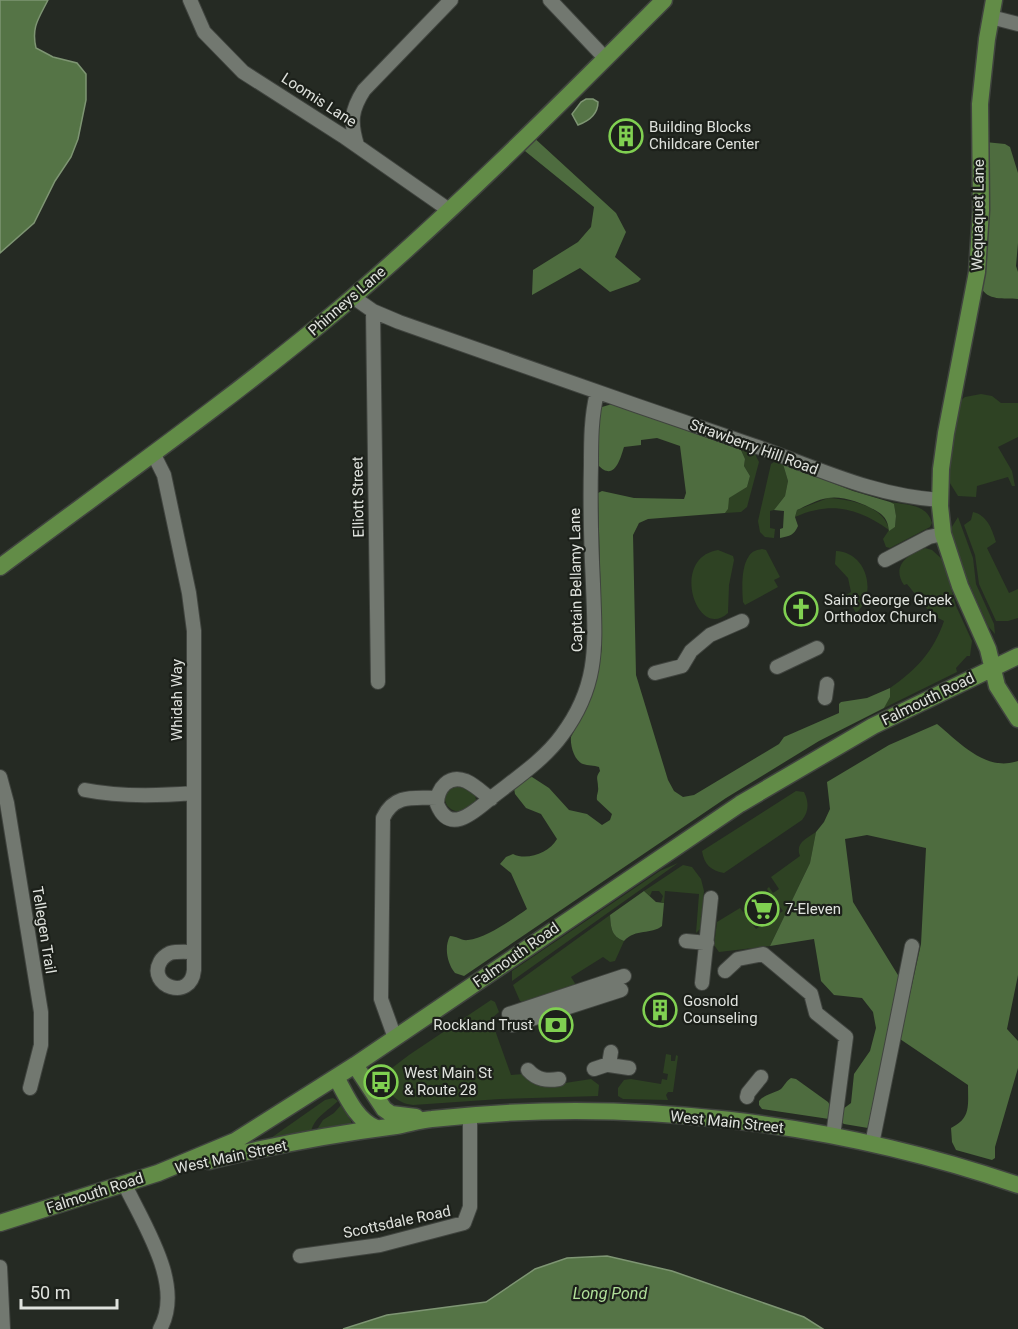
<svg xmlns="http://www.w3.org/2000/svg" width="1018" height="1329" viewBox="0 0 1018 1329" font-family="Roboto,sans-serif">
	<style>
		.green { fill: #2e4223 }
		.forest { fill: #4e6c3f }
		.water { fill: #557446; stroke: #7e9573; stroke-width: 1.5 }
		.lines { fill: none; stroke-linecap: round; stroke-linejoin: round }
		.minor-casing { stroke: #40443f; stroke-width: 16 }
		.major-casing { stroke: #40443f; stroke-width: 19 }
		.minor { stroke: #727870; stroke-width: 14 }
		.major { stroke: #628c47; stroke-width: 16 }
		.labels { text-anchor: middle; stroke-width: 4.5; stroke-linejoin: round; paint-order: stroke }
		.street-label { font-size: 15px; fill: #dfe2dd; stroke: #1c201a }
		.poi-label { font-size: 15px; fill: #dfe2dd; stroke: #1c201a; text-anchor: start }
		.water-label { font-size: 16px; font-style: italic; fill: #b1e09a; stroke: #1c201a }
	</style>
	<rect width="100%" height="100%" fill="#252a23"/>
	<path class="green" d="M981 394 992 396 1001 403H1018V437L998 447 1012 471 1015 486H1012L1008 477 977 486 976 497 958 496 948 480V465L959 402 965 397Z
		M741 450 755 454 759 462 747 507 741 512 725 513 728 509V498L747 487 750 476 744 466 745 459Z
		M774 462 783 464 788 481 785 496 774 510 770 511V528L775 529 774 538 765 537 760 532 758 521 771 464Z
		M828 498C849 499 885 506 889 530L895 527 896 516 894 504 890 502C907 505 927 504 932 523L930 527 890 548 886 547 883 539 889 530C858 508 831 501 795 517L797 510Z
		M973 512C987 515 992 529 996 542L987 548 1009 593 1018 589V618L1008 621H996L979 584 975 555 964 525 971 520Z
		M958 517 973 558 976 584 994 624 995 634 988 626 957 556 950 530Z
		M925 548 932 550 943 560 956 606 972 641 970 656H967L956 668 957 672 884 708 889 697 890 688C915 671 934 651 944 621L932 615 907 584 904 585C891 566 908 554 925 548Z
		M762 549 766 550 780 577 774 580 778 587 745 605 743 602C742 589 741 567 749 556 752 551 757 550 762 549Z
		M718 550 733 556 734 560 729 585 728 613C697 642 669 558 718 550Z
		M836 551C867 552 878 594 856 613L846 595 851 592 848 578 835 564Z
		M454 786 464 788 475 795 476 800 470 808 460 812C449 811 442 803 446 792Z
		M796 791 804 792C809 802 809 812 802 820L724 873C711 871 704 864 702 851Z
		M816 832 810 863 770 946 719 952 714 945 717 922 740 908 756 929 783 911 767 889 769 887 773 893 779 889 771 877 800 856C795 843 806 839 816 832Z
		M678 863 512 981V971L660 871Z
		M683 865 692 867 701 879 704 891 700 929 696 933 699 894 665 891 664 903 661 902 663 896 659 891H652L650 896 644 891Z
		M610 915C611 928 611 936 624 941L615 961 610 962 603 957 571 977 576 985 527 1004 520 1001 513 985Z
		M491 1000 495 1002 499 1012 491 1019 511 1075 523 1074 552 1085 591 1079 599 1085 598 1096 500 1099 413 1105C397 1104 383 1090 384 1074L409 1055Z
		M666 1054 671 1055V1061H675L676 1055 678 1056 673 1092H668L666 1095 668 1100 623 1099 618 1096V1088L624 1080 631 1079 661 1084 662 1079 667 1080 668 1074 663 1073Z
		M333 1098 338 1101C328 1111 314 1117 311 1132L271 1138 325 1100Z
		M341 1105 351 1121V1124L316 1131 323 1120 334 1113Z"/>
	<path class="forest" d="M531 135 616 213 626 232 615 257 641 279 638 282 610 292 580 268 532 295 533 270 578 242 591 227 594 207 520 147Z
		M985 142 1005 144 1010 147 1018 173V243L1016 266 1018 272V299C1004 298 987 301 981 287Z
		M612 404 741 450 745 459 744 466 750 476 747 487 729 498 728 509 725 513 648 519 639 523 633 535 636 675 668 780 674 791 683 797 694 795 779 744 784 737 839 713V704L841 702 867 698 890 688V697L884 708 819 741 726 798 464 976 455 973C447 963 444 947 450 936 457 936 461 941 468 940 486 938 513 919 527 909L511 873 500 864 506 857 513 854C527 861 549 853 557 839L541 814 526 808 515 794 514 788 527 778 532 777 549 788 569 810 587 814 602 825 610 820 612 814 597 800C596 795 599 792 598 787 598 779 595 778 600 771L599 767C594 765 588 766 583 764 574 761 570 745 571 737 586 708 598 680 602 647L598 493 602 491 634 498 684 499 686 493 680 446 657 438 641 440V445L624 447C620 460 614 482 598 465V411L602 407Z
		M783 464 853 491 890 502 894 504 896 516 895 527 889 531C888 524 887 519 881 514 869 505 843 495 828 498 818 499 806 506 797 510L795 517 798 526C794 535 790 536 780 538V529L783 528 784 511 774 510 785 496 788 481Z
		M937 724C960 743 986 772 1018 761V975L1007 1029 1018 1041V1068L995 1147V1158L992 1160 956 1150 952 1142 951 1128C971 1118 968 1106 968 1085L900 1039 921 944 926 848 867 835 845 839 853 902 901 980 871 1125 868 1128 844 1124 841 1122 843 1109 851 1103 854 1074 870 1051 876 1028 873 1012 862 998 834 995 821 981 814 939 770 946 810 863 816 832 824 822 830 809 827 782 889 745Z
		M644 891 656 902 664 903 662 926C651 935 636 928 624 941 611 936 611 928 610 915Z
		M791 1078 796 1079 828 1102 831 1107 829 1119 762 1109 759 1105V1101C765 1094 773 1094 781 1089 785 1085 786 1081 791 1078Z"/>
	<path class="water" d="M0 0H48C39 18 31 27 36 48L53 57 77 63 86 74V100L78 139 71 157 55 181 34 223 0 253Z
		M586 99H593L598 102C598 114 589 121 578 125L572 114 581 102Z
		M607 1256 672 1271 804 1317 823 1329H343L387 1315 486 1302 535 1269 567 1258Z"/>
	<g class="lines">
		<g class="minor-casing">
			<path id="minor" d="M190 0 204 32 243 72 343 136 449 210
				M550 0 605 58
				M991 17 1018 24
				M357 145C350 122 351 110 364 90L451 0
				M353 297 373 311 399 322C517 364 634 405 752 445 815 467 873 496 940 500
				M373 311 378 682
				M153 453 164 475 189 593 194 631V970C191 1002 147 986 160 962 162 958 166 955 170 953 178 951 187 952 194 952
				M885 560 929 537 943 534
				M777 667 817 648
				M655 673 682 666 691 651 710 635 742 621
				M825 698 827 684
				M0 777 7 803 41 1012V1045L30 1088
				M85 790C120 797 157 796 193 793
				M491 799C483 793 475 785 466 781 449 774 437 788 437 804 450 836 475 811 491 798 515 779 544 760 562 735 600 684 595 643 593 584 591 544 590 505 591 465 591 441 591 417 597 393
				M686 941 707 943
				M725 971 738 959 763 954 811 994 816 1013 846 1037 833 1136
				M702 983 711 898
				M509 1014 624 976
				M513 1025 621 990
				M395 1038 381 999 383 818C394 794 413 798 437 798
				M609 1065 629 1068
				M594 1069 609 1064 611 1052
				M528 1070C537 1080 547 1081 559 1079
				M747 1097 748 1093 761 1077
				M872 1144 912 946
				M124 1183C143 1224 185 1285 160 1329
				M300 1256 380 1245 464 1223 470 1207V1116
				M0 1267 3 1329"/>
		</g>
		<g class="major-casing">
			<path id="major" d="M994 0 987 39 980 104 981 210 977 272 946 433 941 469 940 506 943 534 960 586 988 649 997 686 1018 719
				M0 567C114 482 230 400 339 309 452 213 559 105 664 0
				M355 1065 384 1109 391 1114 416 1117
				M336 1077C346 1095 356 1120 376 1128
				M209 1161C270 1146 333 1134 396 1126 408 1124 420 1120 432 1119 628 1097 831 1121 1018 1185
				M0 1223 158 1173 235 1141 355 1065 740 804 873 726 1018 656"/>
		</g>
		<use href="#minor" class="minor"/>
		<use href="#major" class="major"/>
	</g>
	<defs>
		<g id="building-ring" transform="scale(1.725)"><circle r="9.5" fill="#1c201a" stroke="#80d051" stroke-width="1.5"/><path d="M-4-6H4V6H1V3H-1V6H-4ZM-2.5-4.3h1.7v1.8h-1.7ZM.8-4.3h1.7v1.8H.8ZM-2.5-1h1.7V.8h-1.7ZM.8-1h1.7V.8H.8Z" fill="#80d051"/></g>
		<g id="church-ring" transform="scale(1.725)"><circle r="9.5" fill="#1c201a" stroke="#80d051" stroke-width="1.5"/><path d="M-1.2-6h2.4v3.5h3.3v2.4h-3.3V6h-2.4V-.1h-3.3v-2.4h3.3Z" fill="#80d051"/></g>
		<g id="supermarket-ring" transform="scale(1.725)"><circle r="9.5" fill="#1c201a" stroke="#80d051" stroke-width="1.5"/><path d="M-6-5.5h2.5l.6 2H6L4.5 2H-2.5L-4.4-4H-6ZM-1.5 3.2a1.3 1.3 0 1 0 .1 0ZM3 3.2a1.3 1.3 0 1 0 .1 0Z" fill="#80d051"/></g>
		<g id="bank-ring" transform="scale(1.725)"><circle r="9.5" fill="#1c201a" stroke="#80d051" stroke-width="1.5"/><path d="M-6-4H6V4H-6ZM0-2.3a2.3 2.3 0 1 0 0 4.6a2.3 2.3 0 1 0 0-4.6Z" fill="#80d051"/></g>
		<g id="bus-ring" transform="scale(1.725)"><circle r="9.5" fill="#1c201a" stroke="#80d051" stroke-width="1.5"/><path d="M-5-6H5V4H4V6H2V4H-2V6H-4V4H-5ZM-3.5-4V0h7V-4ZM-3.5 1.2v1.5H-2V1.2ZM2 1.2v1.5H3.5V1.2Z" fill="#80d051"/></g>
	</defs>
	<g fill-rule="evenodd">
		<use href="#building-ring" x="626" y="136"/>
		<use href="#church-ring" x="801" y="609"/>
		<use href="#supermarket-ring" x="762" y="909"/>
		<use href="#building-ring" x="660" y="1010"/>
		<use href="#bank-ring" x="556" y="1025"/>
		<use href="#bus-ring" x="381" y="1082"/>
	</g>
	<g class="labels">
		<g class="street-label">
			<text transform="translate(319 100) rotate(33)" y="5">Loomis Lane</text>
			<text transform="translate(978 215) rotate(-89)" y="5">Wequaquet Lane</text>
			<text transform="translate(347 301) rotate(-41)" y="5">Phinneys Lane</text>
			<text transform="translate(754 447) rotate(20)" y="5">Strawberry Hill Road</text>
			<text transform="translate(358 497) rotate(-91)" y="5">Elliott Street</text>
			<text transform="translate(576 580) rotate(-91)" y="5">Captain Bellamy Lane</text>
			<text transform="translate(928 699) rotate(-26)" y="5">Falmouth Road</text>
			<text transform="translate(177 700) rotate(-90)" y="5">Whidah Way</text>
			<text transform="translate(44 930) rotate(81)" y="5">Tellegen Trail</text>
			<text transform="translate(516 955) rotate(-35)" y="5">Falmouth Road</text>
			<text transform="translate(727 1122) rotate(6)" y="5">West Main Street</text>
			<text transform="translate(231 1157) rotate(-12)" y="5">West Main Street</text>
			<text transform="translate(95 1193) rotate(-18)" y="5">Falmouth Road</text>
			<text transform="translate(397 1222) rotate(-12)" y="5">Scottsdale Road</text>
		</g>
		<g class="poi-label">
			<text x="649" y="132">Building Blocks<tspan x="649" dy="17">Childcare Center</tspan></text>
			<text x="824" y="605">Saint George Greek<tspan x="824" dy="17">Orthodox Church</tspan></text>
			<text x="785" y="914">7-Eleven</text>
			<text x="683" y="1006">Gosnold<tspan x="683" dy="17">Counseling</tspan></text>
			<text x="533" y="1030" text-anchor="end">Rockland Trust</text>
			<text x="404" y="1078">West Main St<tspan x="404" dy="17">&amp; Route 28</tspan></text>
		</g>
		<g class="water-label">
			<text x="610" y="1299">Long Pond</text>
		</g>
	</g>
	<path d="M21 1299v9h96v-9" fill="none" stroke="#dfe2dd" stroke-width="3"/>
	<text x="30" y="1299" font-size="18" fill="#dfe2dd" stroke="#1c201a" stroke-width="4.5" paint-order="stroke">50 m</text>
</svg>
